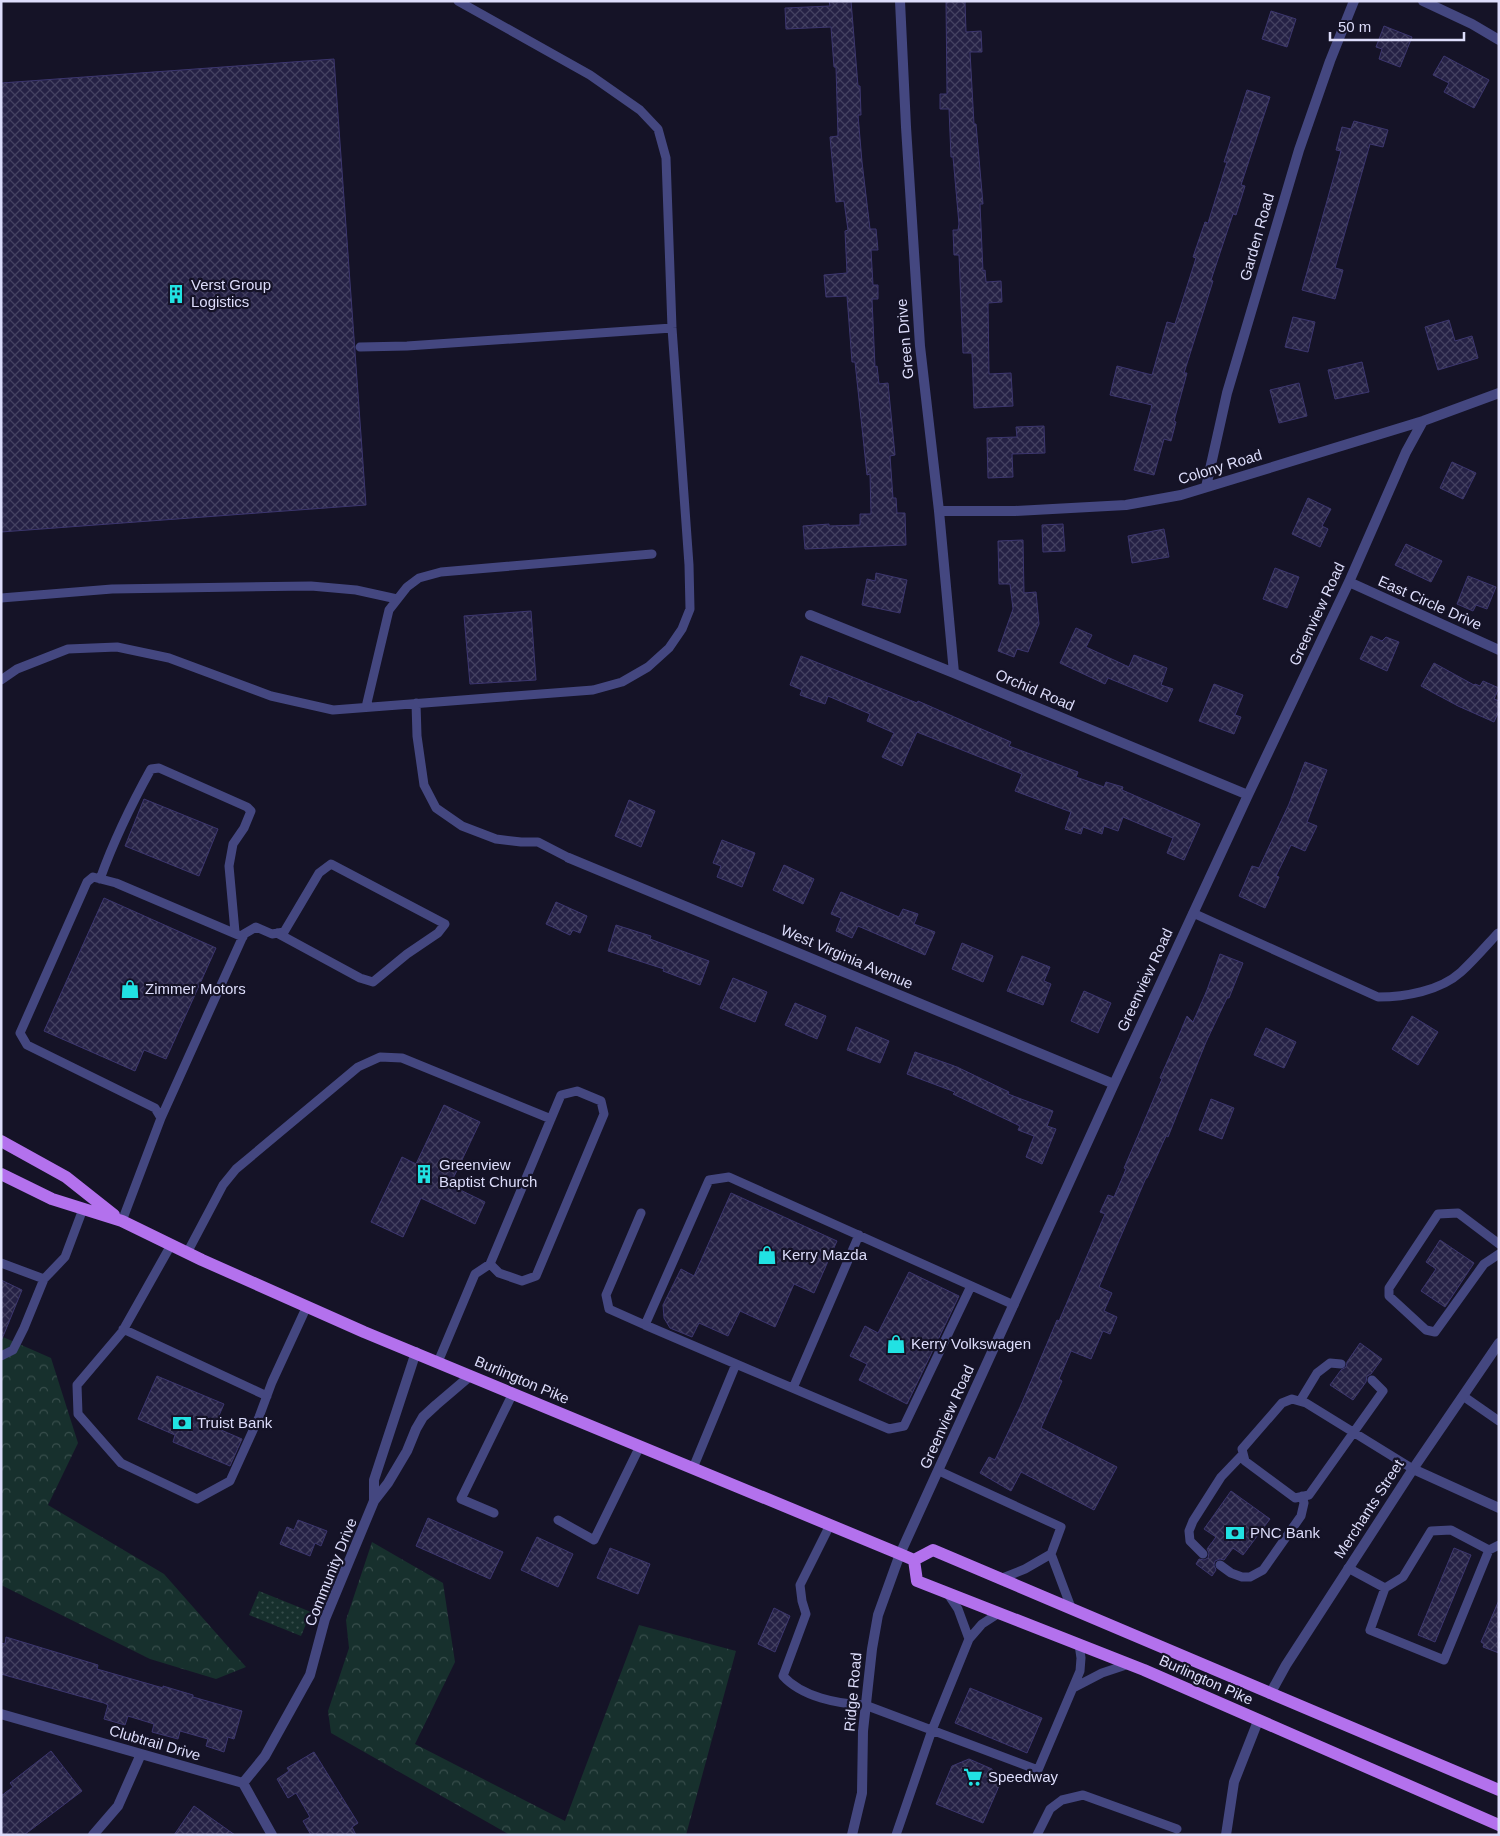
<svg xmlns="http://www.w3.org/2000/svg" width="1500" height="1836" viewBox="0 0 1500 1836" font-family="Helvetica,sans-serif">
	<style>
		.forest { fill: url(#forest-crowns) }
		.garden { fill: url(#garden-dots) }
		.building { fill: url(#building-cross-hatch); stroke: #3c366e }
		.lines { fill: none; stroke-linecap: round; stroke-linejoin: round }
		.lane { stroke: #444780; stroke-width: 9 }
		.street { stroke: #444780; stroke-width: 10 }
		.primary { stroke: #b371ed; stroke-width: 12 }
		.labels { text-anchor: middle; stroke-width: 4.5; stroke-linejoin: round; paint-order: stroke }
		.street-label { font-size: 15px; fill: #ddddfb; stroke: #151327 }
		.poi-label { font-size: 15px; fill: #ddddfb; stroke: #151327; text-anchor: start }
	</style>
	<defs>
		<pattern id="forest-crowns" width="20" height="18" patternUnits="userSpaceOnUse" patternTransform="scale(1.25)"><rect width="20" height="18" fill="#17302d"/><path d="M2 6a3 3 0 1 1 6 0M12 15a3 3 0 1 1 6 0" fill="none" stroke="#384e4c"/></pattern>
		<pattern id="garden-dots" width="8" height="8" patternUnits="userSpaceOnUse" patternTransform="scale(1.25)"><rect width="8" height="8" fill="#17302d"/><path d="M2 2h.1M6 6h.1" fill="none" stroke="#384e4c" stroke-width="1.8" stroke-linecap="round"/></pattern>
		<pattern id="building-cross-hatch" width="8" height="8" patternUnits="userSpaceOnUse" patternTransform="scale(1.25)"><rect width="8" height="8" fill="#252145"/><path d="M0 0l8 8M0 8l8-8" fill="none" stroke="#444161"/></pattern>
	</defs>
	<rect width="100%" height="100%" fill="#151327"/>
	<path class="forest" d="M3 1337 51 1358 78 1443 48 1505 164 1574 246 1667 216 1679 150 1659 1 1585V1339Z
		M372 1542 443 1583 455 1662 415 1744 565 1821 639 1625 736 1651 686 1835H510L331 1733 328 1711 349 1648 346 1620Z"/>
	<path class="garden" d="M259 1591 311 1612 301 1636 249 1615Z"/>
	<path class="building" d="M829 1H851L858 86H860L861 115H858L862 162 870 229H876L878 250H871L873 285H878V299H872L875 367 877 366 879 384 888 383 895 455 890 456 893 498H896L897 513H905L906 545 805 549 803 526 829 524V526L860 525V514H871L870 474 867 475 855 362H852L847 296 826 297 824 275 847 273 845 231 848 230 844 201 836 202 830 137 838 136 836 67H834L831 27 786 29 785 8 830 6Z
		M946 1H965L966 32 981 31 982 52H970L974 124H976L983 204H980L983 271 985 270 986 282 1001 281 1002 302 988 303 989 374 1011 373 1013 406 974 408 972 353H963L959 255H954L953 230H958L959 224 953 157H951L949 109H940V94H947Z
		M1271 11 1296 19 1287 47 1262 39Z
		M1384 26 1412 37 1400 67 1379 59 1382 49 1376 47Z
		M1444 56 1489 80 1474 108 1444 92 1449 83 1433 75Z
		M334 59 366 505 1 532V83Z
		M1247 90 1270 97 1241 185 1245 186 1236 215 1233 214 1211 280 1213 281 1184 373H1187L1174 421 1176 422 1171 441 1164 439 1154 475 1134 470 1152 405 1110 395 1117 366 1152 375 1167 322 1175 324 1196 258 1193 257 1205 222 1208 223 1227 162H1224Z
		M1354 121 1388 130 1383 147 1370 144 1335 268 1343 270 1335 299 1302 290 1341 151 1336 150 1342 127 1351 129Z
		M1293 317 1315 322 1308 352 1285 347Z
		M1449 320 1455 341 1472 336 1478 358 1438 370 1425 327Z
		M1362 362 1369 392 1335 399 1328 370Z
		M1299 383 1307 416 1279 423 1270 390Z
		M1044 426 1045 453 1012 454 1013 477 988 478 987 438 1017 437 1016 427Z
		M1452 462 1476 473 1463 499 1440 488Z
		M1308 498 1331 509 1322 526 1328 529 1320 547 1292 534Z
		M1063 524 1065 551 1043 552 1042 525Z
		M1164 529 1169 557 1132 563 1128 536Z
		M1023 540 1024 593 1036 592 1039 624 1028 652 1017 649 1014 657 998 651 1013 609 1010 584H999L998 541Z
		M1406 544 1442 561 1431 582 1395 565Z
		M1275 568 1299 577 1287 608 1263 599Z
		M876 573 907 580 900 613 862 605 867 579 875 581Z
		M1468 576 1496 587 1487 609 1476 605 1473 611 1457 604Z
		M531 611 536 680 470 684 464 616Z
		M1076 628 1092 635 1086 647 1129 667 1134 655 1167 668 1161 685 1173 689 1167 702 1108 678 1105 684 1060 663Z
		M1371 636 1382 641 1386 637 1399 642 1387 671 1360 659Z
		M801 656 917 703 918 701 1011 742 1009 746 1078 772 1076 777 1104 787 1106 782 1123 787 1122 790 1200 824 1184 860 1167 853 1173 838 1123 817 1118 831 1104 826 1102 834 1083 827 1081 834 1065 829 1071 812 1015 791 1022 774 917 732 902 766 882 757 894 733 867 721 870 714 828 696 825 704 800 695 802 690 790 685Z
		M1434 663 1474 685 1475 684 1480 686 1483 681 1499 688 1494 699 1499 701V711L1494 722 1458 706 1421 686Z
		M1214 684 1243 695 1235 715 1241 717 1234 734 1199 721Z
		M1305 762 1327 770 1307 822 1317 826 1305 851 1291 845 1276 876 1279 877 1265 908 1239 896 1252 866 1259 868 1289 804Z
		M144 799 218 829 199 876 125 846Z
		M629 800 655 811 641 847 615 836Z
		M722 840 755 853 742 887 717 877 721 866 713 863Z
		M784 865 814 879 803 904 773 890Z
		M841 892 899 917 903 909 918 914 914 924 935 932 925 955 858 926 852 938 836 931 841 918 831 914Z
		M104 898 216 948 166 1059 144 1050 135 1071 44 1031Z
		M556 902 587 916 580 933 573 930 570 935 546 924Z
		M616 925 651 936 650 939 709 961 700 985 663 971 664 969 608 951Z
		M962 943 993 956 983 982 952 969Z
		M1220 954 1243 963 1229 998H1227L1206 1042 1168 1137 1166 1136 1147 1178H1146L1099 1287 1112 1293 1104 1311 1117 1317 1110 1334 1103 1331 1091 1359 1071 1351 1059 1379 1062 1381 1041 1428 1117 1467 1094 1510 1021 1472 1011 1491 980 1473 989 1457 995 1460 1021 1405 1057 1320 1059 1321 1105 1214 1100 1212 1108 1195 1114 1197 1126 1169 1124 1168 1140 1131 1162 1079 1160 1078 1179 1035 1187 1016 1193 1022 1207 990Z
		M1022 956 1050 967 1044 981 1051 984 1043 1005 1007 991Z
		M733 978 767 992 755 1022 720 1008Z
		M1084 991 1111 1003 1098 1033 1071 1021Z
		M795 1003 826 1016 817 1039 785 1025Z
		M1412 1016 1438 1032 1418 1065 1392 1049Z
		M856 1027 889 1041 880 1063 847 1050Z
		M1266 1028 1296 1042 1284 1068 1254 1055Z
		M915 1052 957 1067 1009 1092 1008 1094 1053 1111 1047 1126 1056 1129 1042 1164 1026 1157 1034 1136 1018 1130 1020 1126 953 1094 955 1092 907 1074Z
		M1211 1099 1234 1108 1222 1139 1199 1130Z
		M444 1105 480 1122 450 1185 485 1202 475 1224 421 1198 403 1237 371 1222 402 1157 416 1164Z
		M731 1193 837 1241 814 1293 794 1284 775 1327 740 1311 728 1336 699 1323 692 1337 670 1328 664 1318 663 1305 681 1269 694 1276Z
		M1440 1240 1474 1263 1445 1307 1421 1291 1436 1269 1426 1262Z
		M909 1272 959 1296 907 1404 859 1380 867 1364 850 1356 865 1326 878 1333Z
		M1 1280 22 1290 2 1339H1Z
		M1360 1343 1382 1359 1371 1374 1367 1376 1366 1382 1353 1400 1330 1385 1341 1370 1346 1367 1347 1362Z
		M157 1376 224 1404 214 1427 242 1439 230 1466 173 1442 175 1435 138 1419Z
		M1231 1491 1270 1519 1243 1555 1233 1548 1224 1560 1220 1559 1215 1561 1214 1565 1216 1570 1212 1576 1196 1564 1199 1559 1204 1560 1208 1558 1209 1553 1207 1549 1216 1537 1204 1529Z
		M428 1518 503 1552 490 1579 416 1546Z
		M298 1520 327 1531 321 1546 315 1543 310 1556 280 1544 287 1527 294 1530Z
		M537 1537 573 1554 558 1587 521 1570Z
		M610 1548 650 1564 638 1594 597 1578Z
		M1454 1548 1471 1555 1435 1642 1418 1635Z
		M1499 1600V1653L1483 1647 1484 1644 1481 1642Z
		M774 1608 790 1616 775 1652 758 1644Z
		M6 1637 98 1665 97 1669 163 1688V1686L193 1695V1697L242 1711 234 1739 228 1737 224 1752 206 1746 208 1739 180 1731 178 1739 152 1732 154 1724 128 1716 125 1725 104 1719 108 1705 104 1703 1 1674V1643L5 1644Z
		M970 1688 1042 1718 1027 1753 955 1723Z
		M51 1751 82 1791 24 1835H1V1796L13 1787 10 1783Z
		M314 1752 358 1823 352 1827 356 1835H311L303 1821 310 1817 296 1793 288 1798 277 1779 289 1771 287 1768Z
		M969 1759 992 1769 999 1786 983 1823 936 1804 952 1766Z
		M194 1806 235 1835H174Z"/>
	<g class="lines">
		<path class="lane" d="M360 347 407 346 672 328
			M1 598 112 589 311 586 356 590 397 599
			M1 680 17 669 68 649 117 647 169 658 271 696 333 710 593 690 622 682 648 667 669 648 682 629 690 609 689 565 672 328 666 158 658 129 640 110 590 75 458 1
			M416 703 417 736 424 785 436 808 462 826 496 839 521 842H538L569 858
			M366 707 389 610 407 587 419 578 441 572 652 554
			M100 879C114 840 131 805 151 769L159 768 247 807 251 811 244 828 233 844 229 866 235 932
			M1193 913 1378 997C1405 997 1440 991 1461 972 1474 960 1486 946 1498 933
			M161 1118 244 934 256 927 272 934 284 932 319 873 331 864 445 924 438 933 407 954 373 982 360 978 277 933
			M641 1213 606 1295 609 1309 645 1325
			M122 1221 161 1118 155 1108 27 1045 20 1033 87 882 93 877 116 883 243 937
			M1499 1244 1458 1213 1438 1214 1389 1288V1296L1426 1330 1435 1332 1484 1264 1499 1254
			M171 1245 122 1332 77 1385 78 1414 121 1463 197 1499 230 1481 259 1417 272 1382 307 1306
			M187 1253 223 1185 236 1169 358 1067 380 1057 402 1058 551 1119
			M1 1263 44 1279 65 1257 83 1209
			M123 1329 267 1396
			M1 1356 13 1350 24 1328 44 1279
			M438 1362 475 1274 490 1264 561 1095 577 1091 601 1101 604 1114 536 1276 522 1281 499 1273 490 1264
			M736 1364 645 1325 709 1180 729 1177 1014 1305
			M1372 1380 1383 1391 1309 1495 1295 1498 1245 1461 1242 1449 1282 1403 1292 1399 1306 1403 1413 1469
			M793 1388 859 1235
			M1463 1396 1499 1421
			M1300 1401 1317 1373 1330 1363 1341 1364
			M693 1468 736 1364 889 1429 904 1426 971 1286
			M939 1471 1061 1527 1051 1554 1072 1610
			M494 1513 461 1499 513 1393
			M558 1520 594 1540 640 1446
			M830 1525 800 1585 802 1601 806 1614 783 1676C802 1697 838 1704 865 1705L1038 1770 1080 1671 1081 1658 1079 1644
			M1203 1554 1190 1541 1189 1531 1193 1521 1221 1477 1243 1454
			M1220 1565 1231 1573 1242 1577H1250L1263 1570 1301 1516 1304 1503 1302 1496
			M1348 1568 1385 1588 1403 1577 1431 1531 1451 1530 1489 1550 1499 1545
			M1000 1579 1025 1569 1051 1554
			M1385 1588 1370 1630 1444 1660 1489 1550
			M948 1594 958 1609 969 1639
			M1075 1687 1102 1673 1129 1664
			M896 1835 932 1730 969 1639 982 1624 999 1613
			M1037 1835 1050 1809 1062 1800 1083 1795 1177 1829"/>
		<path class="street" d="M900 1 906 127 920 346 939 511 954 673
			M1423 1 1472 24 1499 40
			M1206 487 1227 393 1299 150 1330 61 1354 1
			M939 511H1015L1126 505 1181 495 1423 421 1499 393
			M1349 582 1499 650
			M810 615 954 673 1248 795
			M569 858 1114 1084
			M1413 1469 1499 1508
			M374 1501V1480L416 1352
			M1270 1694 1286 1665 1413 1469 1499 1343
			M1 1714 243 1783 272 1835
			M243 1783 265 1756 310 1675 325 1619 374 1501 388 1483 407 1451 416 1429 423 1417 436 1405 470 1376
			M93 1835 118 1806 141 1754
			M852 1835 862 1793 863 1731 872 1649 878 1615 900 1554 1114 1084 1248 795 1349 582 1406 452 1423 421
			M1226 1835 1234 1782 1258 1721"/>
		<path class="primary" d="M1 1141 66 1177 114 1215
			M1 1174 52 1199 122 1221 202 1260 364 1332 900 1554 914 1560 933 1550 1499 1790
			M914 1560 917 1581 1144 1670 1499 1825"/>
	</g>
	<defs>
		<g id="building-bare" transform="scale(1.5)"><path d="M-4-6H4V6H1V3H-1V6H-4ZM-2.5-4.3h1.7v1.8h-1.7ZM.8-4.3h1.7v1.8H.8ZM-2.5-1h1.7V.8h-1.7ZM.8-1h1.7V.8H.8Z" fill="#21e2e3" stroke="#151327" stroke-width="2.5" paint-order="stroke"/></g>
		<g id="shop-bare" transform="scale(1.5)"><path d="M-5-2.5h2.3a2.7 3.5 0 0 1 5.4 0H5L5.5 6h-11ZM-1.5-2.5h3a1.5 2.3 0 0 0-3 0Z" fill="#21e2e3" stroke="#151327" stroke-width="2.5" paint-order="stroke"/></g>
		<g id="bank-bare" transform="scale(1.5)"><path d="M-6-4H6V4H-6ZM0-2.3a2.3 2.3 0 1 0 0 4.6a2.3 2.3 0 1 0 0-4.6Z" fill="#21e2e3" stroke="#151327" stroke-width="2.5" paint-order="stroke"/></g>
		<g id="supermarket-bare" transform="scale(1.5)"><path d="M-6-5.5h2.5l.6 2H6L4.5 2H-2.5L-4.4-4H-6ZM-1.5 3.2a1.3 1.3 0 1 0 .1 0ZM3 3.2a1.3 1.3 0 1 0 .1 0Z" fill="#21e2e3" stroke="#151327" stroke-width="2.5" paint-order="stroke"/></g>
	</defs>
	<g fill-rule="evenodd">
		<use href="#building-bare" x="176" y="294"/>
		<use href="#shop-bare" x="130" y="989"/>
		<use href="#building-bare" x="424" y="1174"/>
		<use href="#shop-bare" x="767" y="1255"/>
		<use href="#shop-bare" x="896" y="1344"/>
		<use href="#bank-bare" x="182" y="1423"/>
		<use href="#bank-bare" x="1235" y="1533"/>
		<use href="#supermarket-bare" x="973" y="1777"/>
	</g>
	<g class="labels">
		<g class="street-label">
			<text transform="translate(1257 237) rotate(-74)" y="5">Garden Road</text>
			<text transform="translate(905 339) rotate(-95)" y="5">Green Drive</text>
			<text transform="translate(1220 467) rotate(-17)" y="5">Colony Road</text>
			<text transform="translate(1430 603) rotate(24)" y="5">East Circle Drive</text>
			<text transform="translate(1317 614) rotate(-65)" y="5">Greenview Road</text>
			<text transform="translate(1035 690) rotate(23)" y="5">Orchid Road</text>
			<text transform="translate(847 957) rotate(23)" y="5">West Virginia Avenue</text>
			<text transform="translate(1145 980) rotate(-65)" y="5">Greenview Road</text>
			<text transform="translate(522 1380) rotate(23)" y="5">Burlington Pike</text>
			<text transform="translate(947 1417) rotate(-66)" y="5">Greenview Road</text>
			<text transform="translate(1369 1509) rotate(-57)" y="5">Merchants Street</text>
			<text transform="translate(331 1572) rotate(-68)" y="5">Community Drive</text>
			<text transform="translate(1206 1680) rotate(24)" y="5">Burlington Pike</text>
			<text transform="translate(853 1692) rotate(-85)" y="5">Ridge Road</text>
			<text transform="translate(155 1743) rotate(16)" y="5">Clubtrail Drive</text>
		</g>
		<g class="poi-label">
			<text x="191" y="290">Verst Group<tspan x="191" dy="17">Logistics</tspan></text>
			<text x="145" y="994">Zimmer Motors</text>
			<text x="439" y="1170">Greenview<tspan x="439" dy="17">Baptist Church</tspan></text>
			<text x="782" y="1260">Kerry Mazda</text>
			<text x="911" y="1349">Kerry Volkswagen</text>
			<text x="197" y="1428">Truist Bank</text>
			<text x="1250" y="1538">PNC Bank</text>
			<text x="988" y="1782">Speedway</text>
		</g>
	</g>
	<rect width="1500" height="1836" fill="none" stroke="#ddddfb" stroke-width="5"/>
	<path d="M1330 32v8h134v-8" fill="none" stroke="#ddddfb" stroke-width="2.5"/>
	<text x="1338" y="32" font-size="15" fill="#ddddfb" stroke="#151327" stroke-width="4" paint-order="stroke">50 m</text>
</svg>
